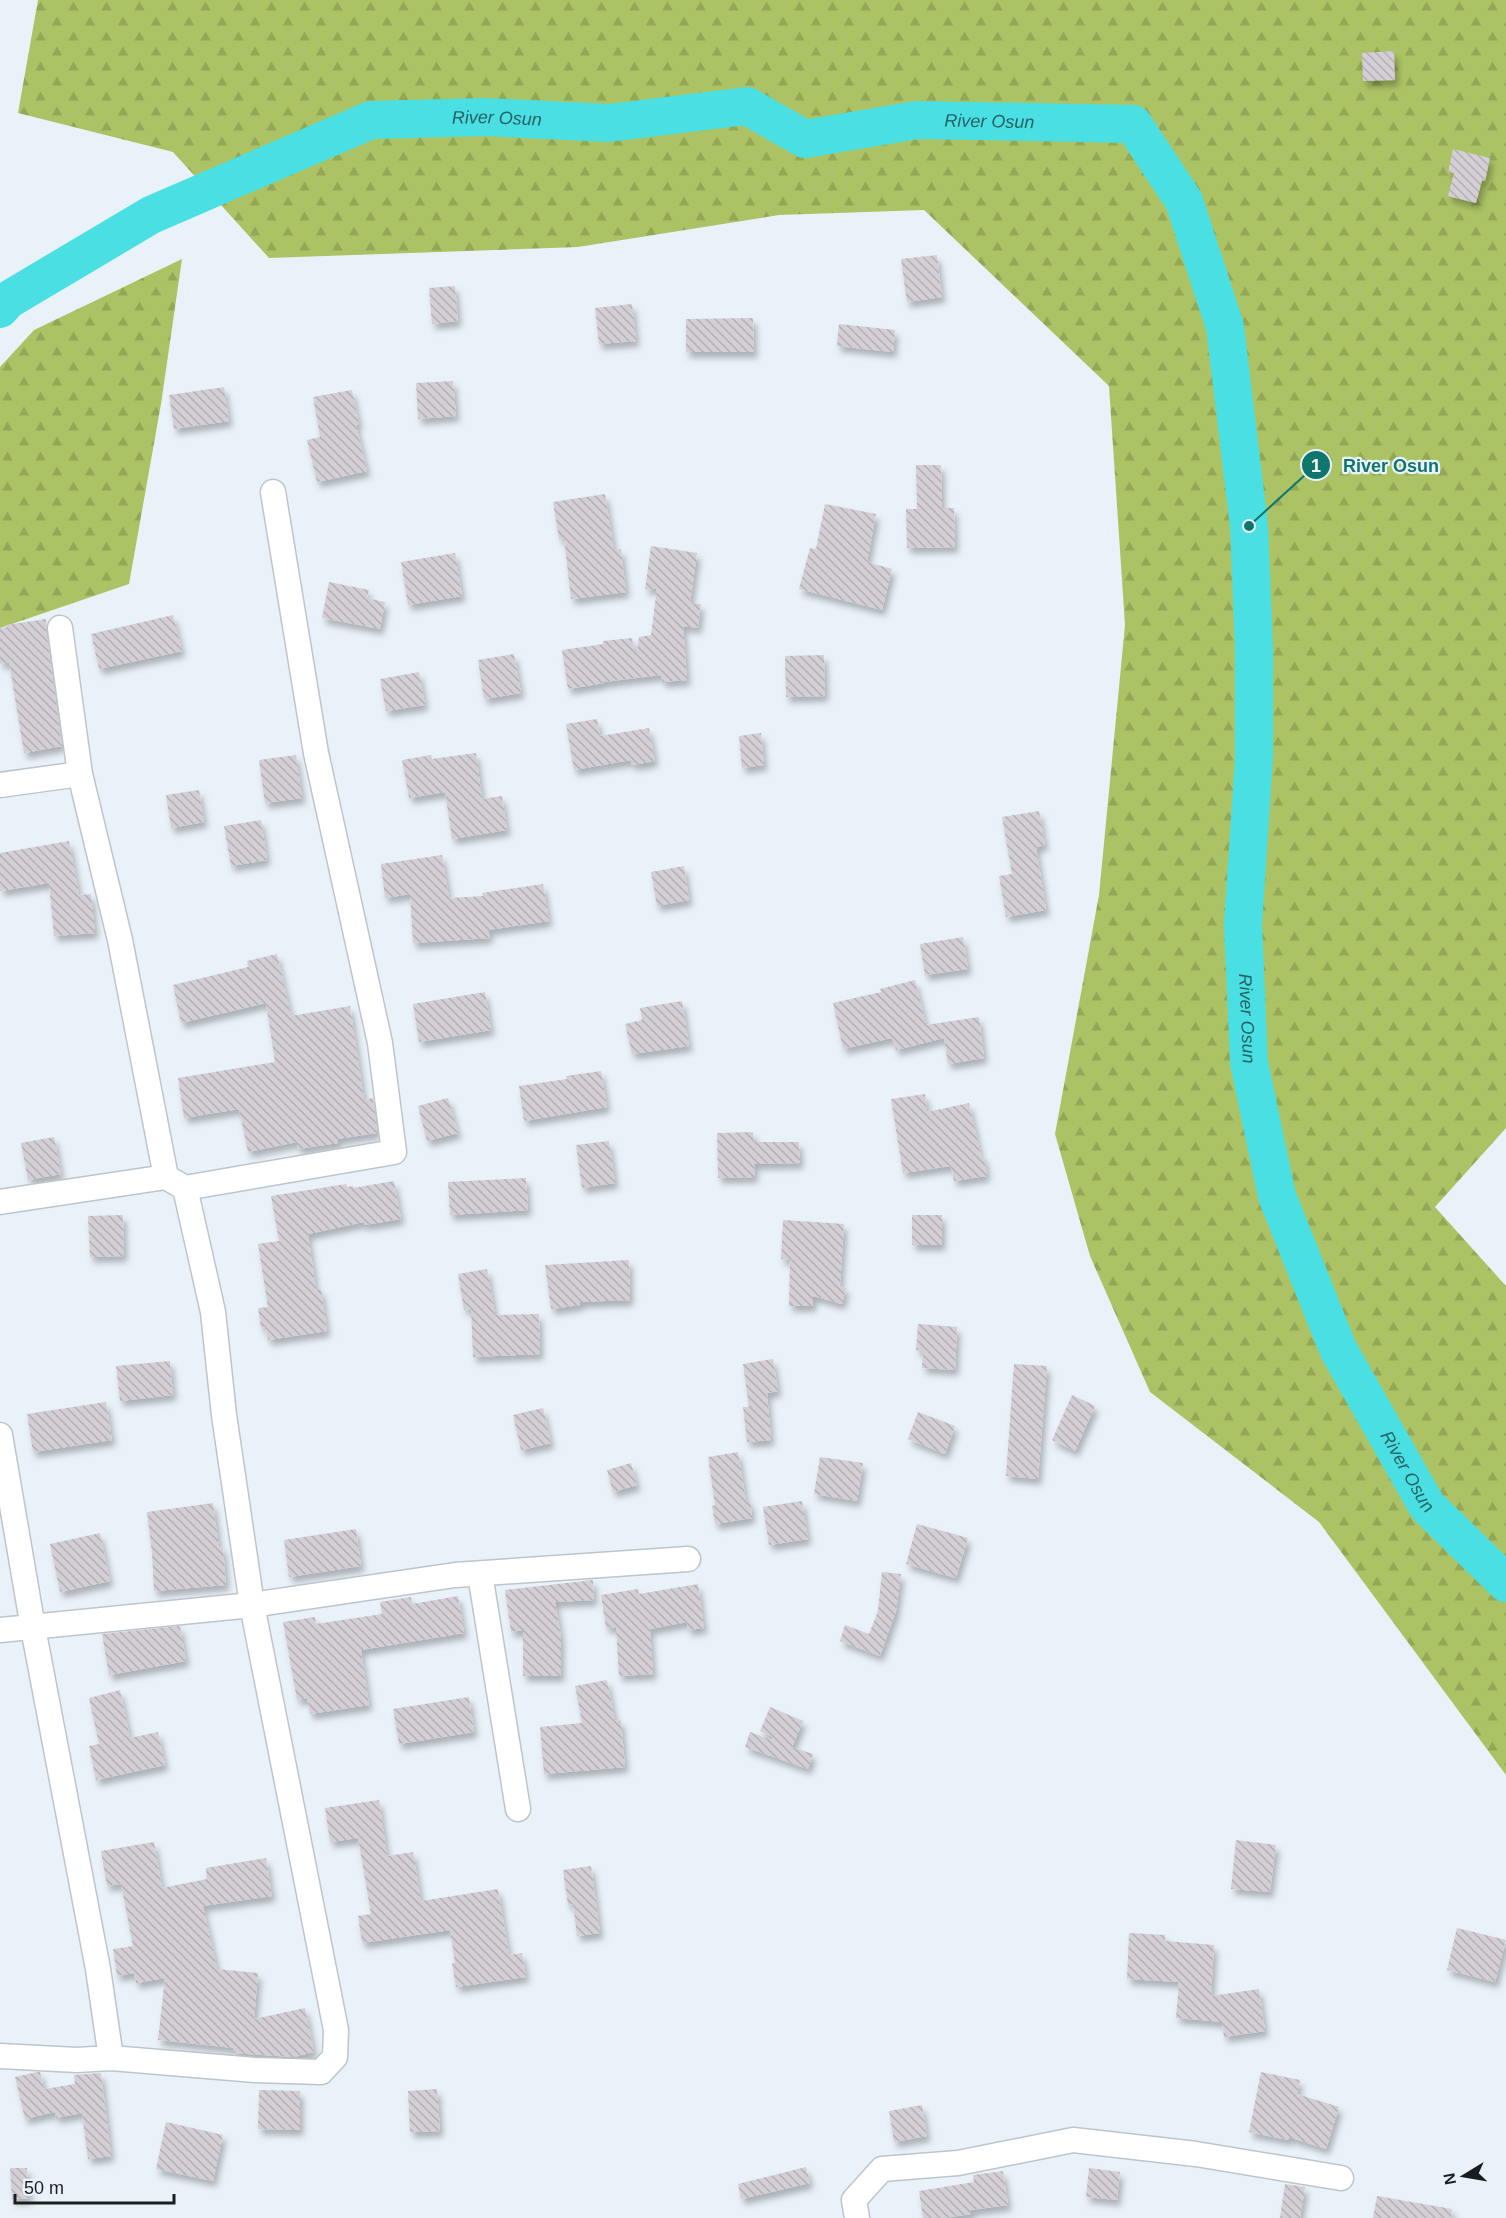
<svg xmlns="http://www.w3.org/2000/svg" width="1506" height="2218" viewBox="0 0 1506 2218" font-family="Helvetica,sans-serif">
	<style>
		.forest { fill: url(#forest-firs) }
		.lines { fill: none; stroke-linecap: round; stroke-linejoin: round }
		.river { stroke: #4adfe2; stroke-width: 38 }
		.building { fill: url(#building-back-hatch); filter: url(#shadow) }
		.minor-casing { stroke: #bdc5cb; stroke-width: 27 }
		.minor { stroke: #fff; stroke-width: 24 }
		.labels { text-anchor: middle; stroke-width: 4.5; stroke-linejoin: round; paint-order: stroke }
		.water-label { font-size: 18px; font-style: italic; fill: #266263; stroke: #eaf2f9 }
		.leader { fill: none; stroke: #0f766e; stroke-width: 2 }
		.callout-dot { fill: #0f766e; stroke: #eaf2f9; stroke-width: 2 }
		.mark-label { font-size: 18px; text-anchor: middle; font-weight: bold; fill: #fff }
		.callout-label { font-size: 18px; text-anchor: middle; font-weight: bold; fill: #0f766e; stroke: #eaf2f9; stroke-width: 4.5; stroke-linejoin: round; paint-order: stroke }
	</style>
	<defs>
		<pattern id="forest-firs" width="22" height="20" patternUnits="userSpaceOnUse" patternTransform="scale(1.5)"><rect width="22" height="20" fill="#acc365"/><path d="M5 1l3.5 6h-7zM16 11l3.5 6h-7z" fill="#93a757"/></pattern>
		<pattern id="building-back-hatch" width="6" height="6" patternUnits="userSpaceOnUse" patternTransform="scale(1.5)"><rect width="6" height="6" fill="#d4ced5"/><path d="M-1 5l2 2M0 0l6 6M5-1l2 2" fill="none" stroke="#b5b0b7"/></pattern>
		<filter id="shadow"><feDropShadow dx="3.5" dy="6" stdDeviation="3" flood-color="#0004"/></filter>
	</defs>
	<rect width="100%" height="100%" fill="#eaf2f9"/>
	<path class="forest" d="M38 0H1506V1128L1435 1207 1506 1286V1775L1319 1522 1150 1392 1090 1256 1055 1134 1099 895 1125 625 1109 386 924 210 779 215 578 247 269 258 173 152 18 113Z
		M182 259 161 404 129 584 0 628V367L34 330Z"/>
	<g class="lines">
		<path class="river" id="s1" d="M0 309 8 300 151 215 371 120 485 117 609 123 747 106 805 139 917 120 1133 124 1184 201 1225 327 1249 526 1254 648V757L1243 925 1249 1063 1277 1196 1338 1349 1427 1506 1506 1583"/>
	</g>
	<path class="building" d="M1394 51 1395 80 1363 81 1362 53Z
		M1453 149 1490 158 1485 181 1482 180 1476 203 1448 196 1454 173 1448 172Z
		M937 255 942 297 907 302 901 259Z
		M455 286 458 321 432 324 429 288Z
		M632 304 636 341 599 344 595 308Z
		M753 318 754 352H686V319Z
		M839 324 895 330 893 352 837 346Z
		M453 381 456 416 418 419 416 383Z
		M224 387 229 421 174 429 169 395Z
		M352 390 359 424 356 425 367 471 317 482 307 440 320 437 313 397Z
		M916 465H941L942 508H954L955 547 907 548 906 509H917Z
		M605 494 614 550 621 549 626 592 571 599 564 538 559 539 553 502Z
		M825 504 876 514 867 562 892 569 882 610 799 589 810 548 816 549Z
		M651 546 697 553 690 603 701 604 698 628 683 626 687 680 662 682 661 675 604 682V683L568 689 562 650 603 644V641L632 638 634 652H637L639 637 651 635 657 588 645 590Z
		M455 553 462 596 408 605 401 562Z
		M329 582 369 590 367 598 385 602 380 629 322 618Z
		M173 615 182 651 99 669 91 634Z
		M46 619V630L62 746 24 753 9 662 0 664V628L7 627 6 625Z
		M514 654 521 693 484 699 478 660Z
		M824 655 825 696 786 697 785 656Z
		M419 672 425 705 386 711 380 679Z
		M597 719 600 736 649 728 655 761 632 765 631 760 574 770 566 724Z
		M761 733 764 765 742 768 739 736Z
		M476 753 482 799 502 796 507 830 452 839 445 792 409 798 402 760 431 755 432 759Z
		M296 755 302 798 265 803 259 760Z
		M199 790 204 822 171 828 166 795Z
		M1039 811 1045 845 1036 847 1046 910 1006 917 999 876 1012 874 1002 817Z
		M261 820 267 860 231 866 224 826Z
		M69 841 79 895 91 894 95 933 54 936 49 883 0 891V853Z
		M442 855 449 898 483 896 482 893 543 884 549 921 488 930 490 938 413 943 410 894 385 898 381 864Z
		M684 866 689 900 657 906 651 872Z
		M963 937 968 969 925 975 920 944Z
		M277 954 291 1016 350 1006 364 1100 373 1098 377 1133 337 1139 338 1143 298 1149 297 1142 248 1152 239 1109 184 1118 178 1078 275 1062 266 1003 181 1023 173 985 248 967 247 961Z
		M915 980 926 1025 979 1017 984 1058 948 1064 944 1038 896 1050 892 1038 843 1049 833 1003 881 992 880 989Z
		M485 992 491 1030 419 1042 413 1004Z
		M682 1001 689 1046 632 1054 625 1024 642 1020 640 1008Z
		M601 1071 607 1107 524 1121 519 1086 567 1079 566 1076Z
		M925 1094 927 1112 969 1103 981 1157 984 1156 987 1176 954 1181 951 1166 903 1173 891 1099Z
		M448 1098 458 1133 427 1141 418 1106Z
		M753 1132 754 1142H799L800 1163 754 1164 755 1177 718 1178 717 1133Z
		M54 1137 61 1174 28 1180 21 1143Z
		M609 1141 615 1183 582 1188 576 1145Z
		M526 1178 528 1210 450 1215 448 1182Z
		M394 1181 401 1219 364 1225V1222L308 1234 316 1290 321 1289 327 1331 268 1340 265 1327 261 1328 258 1308 268 1307 258 1244 279 1241 271 1196 346 1184 347 1187 353 1186V1188Z
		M123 1215 124 1256 90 1257 88 1216Z
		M912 1215H942V1245H912Z
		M783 1220 844 1224 840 1286 846 1288 842 1304 813 1296V1306H789L790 1260 781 1259Z
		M629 1260 630 1300 580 1302V1305L551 1309 545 1265Z
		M487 1269 495 1315 539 1314 540 1354 473 1357 471 1309 464 1310 458 1274Z
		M918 1324 957 1327 955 1370 922 1368 923 1351 916 1350Z
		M773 1359 778 1391 767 1393 771 1440 747 1442 743 1407H749L743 1364Z
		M170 1361 173 1395 120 1401 116 1366Z
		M1014 1364 1047 1366 1038 1479 1006 1476Z
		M1072 1395 1095 1406 1075 1451 1052 1440Z
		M106 1402 112 1440 33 1452 27 1414Z
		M543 1408 551 1443 521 1450 513 1415Z
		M918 1412 955 1426 945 1454 908 1439Z
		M738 1452 746 1501 750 1500 752 1518 715 1524 712 1506 715 1505 708 1457Z
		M820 1457 863 1463 857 1501 814 1494Z
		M631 1463 637 1485 613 1492 607 1470Z
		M802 1501 808 1539 769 1545 763 1507Z
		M213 1503 219 1548 223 1547 226 1585 154 1591 152 1553 147 1512Z
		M917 1524 968 1538 956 1578 906 1564Z
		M356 1529 361 1566 289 1577 284 1540Z
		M100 1533 110 1581 60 1592 50 1544Z
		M882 1572 901 1574 896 1611 880 1656 840 1641 845 1625 869 1634 878 1611Z
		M593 1580 594 1600 555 1602 561 1637V1676H523V1630L511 1632 505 1590Z
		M698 1584 704 1628 688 1630 687 1622 650 1629 653 1674 619 1676 616 1627 606 1628 601 1595 638 1589 639 1594Z
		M458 1596 464 1633 361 1650 369 1705 310 1714 307 1698 297 1700 283 1622 315 1617 316 1624 382 1614 380 1602 411 1597 412 1604Z
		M180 1626 186 1661 109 1675 102 1634Z
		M607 1680 615 1721 621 1720 625 1767 544 1774 540 1727 582 1723 575 1686Z
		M120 1690 130 1738 158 1732 165 1765 96 1780 89 1746 99 1744 89 1698Z
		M469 1697 474 1732 399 1744 393 1709Z
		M770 1707 803 1721 792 1747 813 1754 808 1769 745 1747 750 1732 772 1740 773 1737 760 1731Z
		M379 1800 387 1856 413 1852 421 1901 498 1889 509 1955 522 1953 526 1977 456 1987 452 1963H455L450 1930 362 1943 358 1916 371 1914 358 1838 330 1842 325 1808Z
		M1236 1840 1276 1845 1270 1892 1231 1889Z
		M154 1842 162 1888 207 1879 206 1868 266 1858 272 1896 203 1906 217 1969 258 1973 254 2019 305 2008 314 2052 294 2057 233 2053 234 2048 158 2040 165 1978 136 1983 134 1973 117 1976 113 1949 133 1946 121 1884 107 1886 101 1851Z
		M591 1866 600 1933 577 1936 573 1904 568 1905 563 1870Z
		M1457 1928 1506 1940 1495 1982 1447 1970Z
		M1129 1933 1165 1935V1941L1214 1945 1211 1996 1259 1989 1265 2031 1224 2037 1222 2022 1176 2018 1179 1982 1127 1979Z
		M37 2072H40L44 2089 75 2084 74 2075 101 2073 111 2156 88 2159 82 2113 56 2118 55 2112 25 2119 15 2077Z
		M1261 2072 1300 2080 1297 2094 1339 2107 1326 2149 1289 2137 1288 2140 1249 2132Z
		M437 2089 440 2131 410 2132 408 2091Z
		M259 2090 300 2091V2130L258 2129Z
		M922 2105 927 2136 894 2142 889 2111Z
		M166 2122 223 2135 213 2181 156 2169Z
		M806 2167 810 2183 741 2199 738 2184Z
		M10 2168H27L29 2198 12 2199Z
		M1089 2168 1120 2172 1117 2200 1086 2197Z
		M1003 2171 1008 2205 971 2210V2214L945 2218H923L919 2191 974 2182 973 2175Z
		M1285 2184 1305 2187 1300 2218H1280Z
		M1377 2196 1452 2209 1451 2218H1373Z"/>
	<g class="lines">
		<g class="minor-casing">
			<path id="minor" d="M60 628 80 774 120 940 166 1177 185 1188 394 1152 380 1043 316 753 273 492
				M0 785 80 774
				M0 1202 166 1177
				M0 1435 33 1628 98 1969 111 2058
				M480 1574 518 1809
				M0 1630 252 1605 455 1575 688 1559
				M0 2056 77 2060 111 2058 255 2070 321 2072 335 2057 336 2030 252 1605 224 1415 213 1312 185 1188
				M857 2218 854 2200 882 2169 958 2163 1073 2140 1196 2154 1341 2178"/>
		</g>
		<use href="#minor" class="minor"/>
	</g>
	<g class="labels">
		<g class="water-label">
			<text dy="6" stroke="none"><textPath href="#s1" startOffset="544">River Osun</textPath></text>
			<text dy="6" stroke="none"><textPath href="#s1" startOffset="1048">River Osun</textPath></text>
			<text dy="6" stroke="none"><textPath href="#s1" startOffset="2110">River Osun</textPath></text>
			<text dy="6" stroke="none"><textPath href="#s1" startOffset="2596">River Osun</textPath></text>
		</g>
	</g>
	<path class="leader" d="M1249 526L1316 465"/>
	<g class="callout-dot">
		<circle cx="1249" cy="526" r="6"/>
		<circle cx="1316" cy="465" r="15"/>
	</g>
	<g class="mark-label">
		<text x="1316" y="472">1</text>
	</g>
	<g class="callout-label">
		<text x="1391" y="472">River Osun</text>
	</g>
	<g transform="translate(1464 2176) rotate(259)" stroke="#eaf2f9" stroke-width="4.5" paint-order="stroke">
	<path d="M0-4.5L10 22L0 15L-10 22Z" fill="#1a1d20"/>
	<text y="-9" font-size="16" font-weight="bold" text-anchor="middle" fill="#1a1d20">N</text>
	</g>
	<path d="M15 2194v9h159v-9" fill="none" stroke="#1a1d20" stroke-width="3"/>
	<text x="24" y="2194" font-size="18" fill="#1a1d20" stroke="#eaf2f9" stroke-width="4.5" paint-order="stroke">50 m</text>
</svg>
